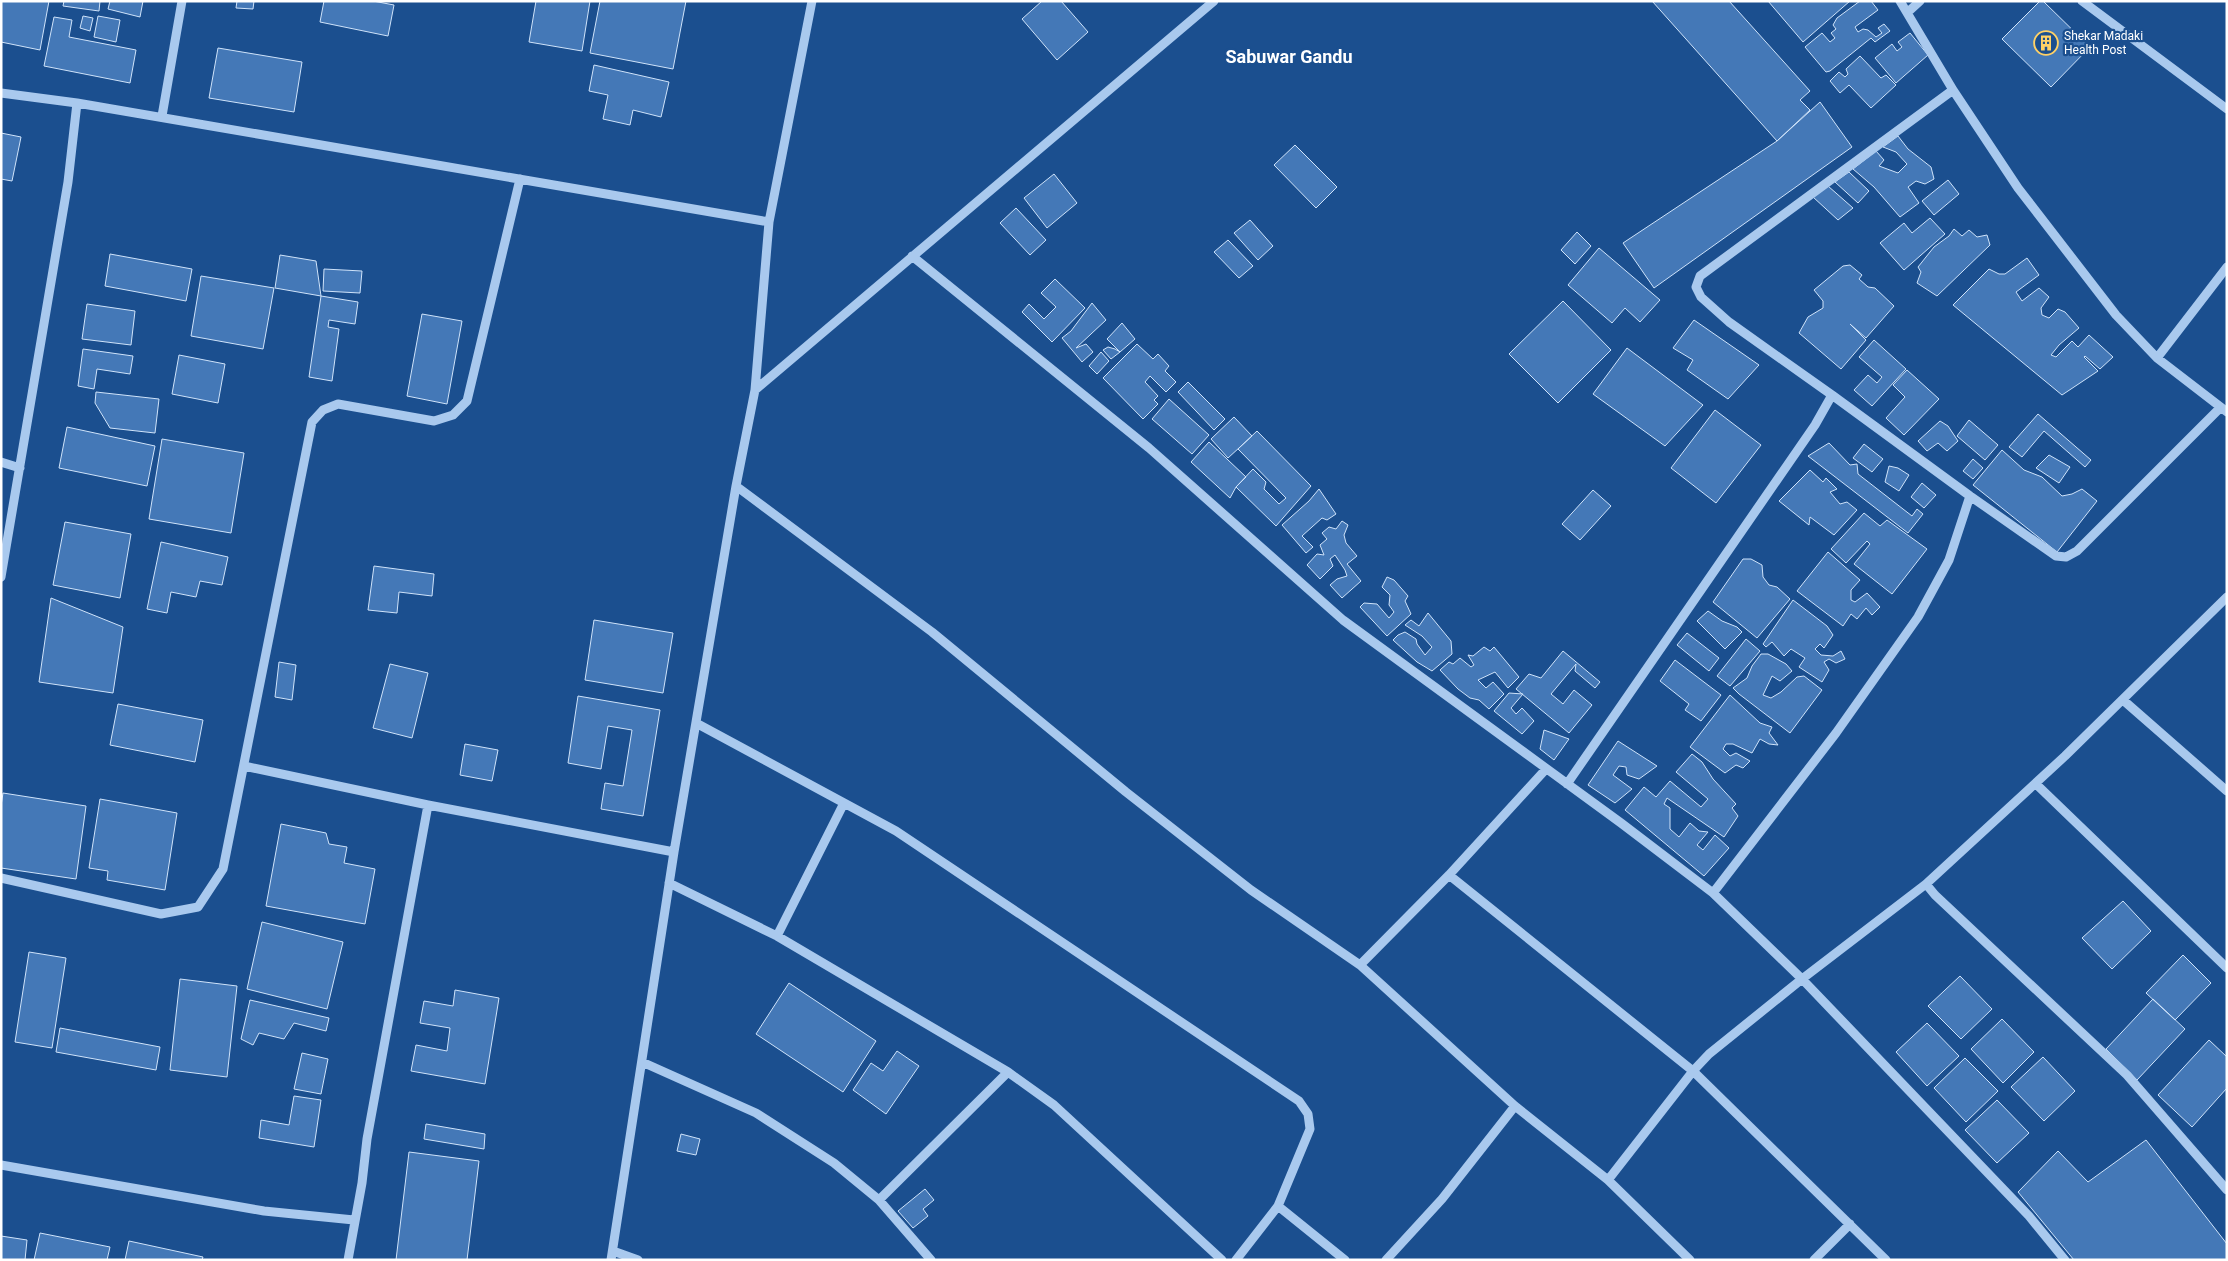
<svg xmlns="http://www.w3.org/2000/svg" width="2228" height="1261" viewBox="0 0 2228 1261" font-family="Roboto,sans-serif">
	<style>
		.building { fill: #4478b7; stroke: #cfe3fa }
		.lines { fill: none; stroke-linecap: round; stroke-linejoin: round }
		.minor { stroke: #a9c9ee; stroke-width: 9 }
		.labels { text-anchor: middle; stroke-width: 4.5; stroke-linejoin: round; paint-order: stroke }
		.poi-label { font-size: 12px; fill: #fff; stroke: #1b4f8f; text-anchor: start }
		.district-label { font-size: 18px; font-weight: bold; fill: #fff; stroke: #1b4f8f }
	</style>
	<rect width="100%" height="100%" fill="#1b4f8f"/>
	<path class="building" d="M1 1H49L40 50 1 42Z
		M64 1H100L99 11 63 6Z
		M110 1H143L140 17 108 9Z
		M237 1H254L253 9 236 8Z
		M324 1H373L394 5 388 36 320 22Z
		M536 1H590L582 51 529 42Z
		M600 1H686L673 69 590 53Z
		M1042 1H1061L1088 32 1057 60 1022 19Z
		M1652 1H1729L1810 91 1800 100 1810 110 1777 141Z
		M1768 1H1850L1803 42Z
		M1860 1H1871L1878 10 1855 27 1858 32 1863 29 1868 30 1876 37 1882 33 1878 28 1884 24 1890 31 1875 42 1871 38 1830 71 1826 72 1805 47 1822 33 1830 42 1835 38 1831 33 1836 29 1833 25 1837 18Z
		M2040 1H2043L2090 47 2051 87 2002 39Z
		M83 16 93 18 90 31 80 28Z
		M98 16 120 20 116 42 94 37Z
		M54 17 72 20 69 37 136 50 130 83 44 66Z
		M1910 33 1928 55 1896 83 1875 58 1892 44 1897 51 1902 47 1898 42Z
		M218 48 302 62 294 112 209 98Z
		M1860 56 1881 78 1886 75 1896 85 1871 108 1849 85 1840 93 1830 81 1839 72 1845 77 1848 74 1846 69Z
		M594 65 669 82 661 117 633 110 630 125 603 119 608 95 589 91Z
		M1820 102 1852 147 1654 288 1623 243 1777 141Z
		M1 133 21 137 12 181 1 179Z
		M1898 136 1908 149 1931 167 1934 179 1925 184 1916 181 1908 187 1919 203 1900 217 1874 187 1853 169 1876 151 1884 160 1879 166 1898 173 1907 164 1896 152 1883 147Z
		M1295 145 1337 187 1316 208 1274 165Z
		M1849 172 1869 191 1858 203 1835 182Z
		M1054 174 1077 203 1047 228 1024 198Z
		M1948 180 1959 194 1934 215 1922 201Z
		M1828 186 1853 208 1838 220 1813 197Z
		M1016 208 1046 240 1030 255 1000 223Z
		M1930 218 1945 234 1904 270 1880 243 1904 223 1912 233Z
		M1250 220 1273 246 1258 260 1234 233Z
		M1954 229 1962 236 1969 230 1977 237 1987 235 1990 245 1937 296 1917 283 1921 272 1918 267 1934 247 1949 236Z
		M1577 232 1591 246 1575 264 1561 250Z
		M1228 240 1253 266 1239 278 1214 252Z
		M1599 248 1660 300 1640 322 1625 308 1612 323 1568 285Z
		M110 254 192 269 186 301 105 286Z
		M280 255 316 261 321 296 275 288Z
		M2027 258 2039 275 2016 292 2022 301 2039 288 2049 297 2041 308 2042 315 2049 318 2058 309 2065 312 2079 328 2059 345 2051 355 2056 357 2072 341 2078 347 2089 335 2113 357 2100 369 2085 356 2084 357 2098 371 2062 395 1953 305 1989 269 1999 274H2005Z
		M1850 265 1862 275 1859 279 1868 287 1875 288 1894 306 1866 338 1850 324 1866 340 1841 369 1799 333 1808 317 1823 308V301L1814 290 1843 266Z
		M324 269 362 271 360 293 323 291Z
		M201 276 274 288 263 349 191 336Z
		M1055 279 1085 308 1052 342 1022 312 1029 304 1044 319 1056 307 1041 293Z
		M321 296 358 302 355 324 329 320 328 327 339 329 332 381 309 377Z
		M1563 301 1611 350 1558 403 1509 354Z
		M1092 303 1106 320 1076 348 1086 344 1093 352 1082 362 1062 338 1071 331Z
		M87 304 135 311 131 345 82 339Z
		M422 314 462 321 447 404 407 396Z
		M1694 320 1759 365 1728 399 1687 370 1693 360 1673 348Z
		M1122 323 1135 339 1120 352 1107 339Z
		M1874 340 1906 369 1872 406 1854 390 1868 375 1877 383 1882 377 1859 357Z
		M1137 344 1153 359 1158 354 1169 366 1165 371 1176 382 1166 392 1150 376 1145 382 1158 396 1154 400 1158 404 1143 419 1103 378Z
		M1108 347 1115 349 1120 352 1111 359 1103 350Z
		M1627 348 1703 405 1665 446 1593 394Z
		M83 349 133 356 130 374 97 369 94 389 78 386Z
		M1101 352 1109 361 1097 374 1089 366Z
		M179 355 225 364 218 403 172 394Z
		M1907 370 1939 399 1904 435 1886 418 1905 397 1893 385Z
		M1188 382 1225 419 1214 430 1178 392Z
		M96 392 159 399 155 433 110 428 95 403Z
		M1169 399 1209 435 1192 454 1152 419Z
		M1715 410 1761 445 1716 503 1671 468Z
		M2038 414 2091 460 2085 467 2044 431 2022 457 2009 447Z
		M1234 417 1252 436 1228 458 1211 439Z
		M1969 420 1998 445 1985 460 1957 436Z
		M1940 421 1948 426 1958 441 1947 451 1938 443 1927 451 1918 441Z
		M67 427 155 446 147 486 59 468Z
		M1257 431 1311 486 1276 526 1236 487 1253 469 1266 482 1264 489 1279 504 1286 498 1238 449Z
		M162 439 244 453 231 533 149 519Z
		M1209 442 1246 477 1236 487 1230 498 1191 462Z
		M1829 443 1850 465 1857 464 1858 474 1912 516 1917 509 1923 514 1908 533 1808 456Z
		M1864 444 1883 459 1872 472 1853 458Z
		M2002 450 2024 470 2042 477 2062 496 2072 494 2082 489 2097 501 2057 552 1973 485Z
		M2049 455 2070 467 2059 483 2036 468Z
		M1973 459 1983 468 1973 479 1963 471Z
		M1889 466 1898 468 1909 475 1899 491 1885 482Z
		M1810 470 1823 482 1826 478 1837 489 1830 492 1840 504 1847 502 1857 510 1834 535 1810 517 1809 525 1779 501Z
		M1922 483 1936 495 1924 508 1911 497Z
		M1319 489 1336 514 1327 520 1322 518 1302 536 1313 547 1306 553 1282 525 1309 501Z
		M1593 490 1611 506 1580 540 1562 524Z
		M1864 513 1880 526 1887 520 1927 549 1892 594 1854 564 1870 544 1867 541 1846 563 1831 549Z
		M1342 521 1348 525 1344 535 1346 543 1357 556 1347 564 1361 581 1342 598 1330 585 1337 579 1347 576 1345 570 1335 555 1330 559 1333 566 1320 579 1307 565 1317 554 1324 555 1320 545 1327 539 1322 533 1329 527 1336 529Z
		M65 522 131 534 120 598 53 585Z
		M161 542 228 557 222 585 200 581 196 597 171 592 167 613 147 609Z
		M1828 552 1860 580 1851 590V600L1855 602 1867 593 1880 607 1872 615 1866 608 1857 619 1851 614 1843 626 1797 591Z
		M1743 559H1751L1762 565 1763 577 1769 585 1777 587 1790 599 1757 638 1713 602Z
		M374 566 434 574 432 596 399 592 397 613 368 610Z
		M1387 577 1394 580 1408 596 1405 601 1411 614 1387 636 1360 607 1364 603 1377 604 1389 618 1394 612 1389 605 1390 595 1382 587Z
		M51 598 123 627 113 693 39 682Z
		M1793 600 1827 626 1833 635 1824 648 1820 644 1815 649 1821 655 1833 656 1841 651 1845 659 1836 663 1829 659 1824 662 1829 670 1822 682 1799 667 1805 658 1791 649 1784 656 1772 642 1766 647 1763 644Z
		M1708 611 1722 621 1737 627 1742 632 1725 649 1697 621Z
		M1428 613 1451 641 1452 654 1432 671 1417 662 1393 640 1398 635 1405 632 1416 639 1417 644 1425 655 1432 647 1422 636 1405 625 1411 620 1419 626Z
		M594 620 673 633 663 693 585 680Z
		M1687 633 1719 658 1709 671 1677 645Z
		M1746 639 1760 651 1730 686 1717 676Z
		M1484 647 1490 651 1494 647 1519 677 1508 688 1495 672 1478 680 1486 688 1493 682 1504 694 1489 709 1479 700 1470 698 1458 689 1440 670 1449 662 1453 664 1460 658 1471 667 1474 665 1468 655 1473 656Z
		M1563 651 1600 682 1595 688 1575 671 1576 664 1551 694 1563 704 1574 690 1592 705 1569 733 1516 689 1529 674 1541 678Z
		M1761 654H1768L1786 664 1792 671 1780 681 1772 676 1763 695 1771 698 1781 692 1797 677 1804 676 1822 690 1790 733 1739 694 1733 688 1747 678 1752 666Z
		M1675 660 1721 695 1701 721 1685 710 1689 704 1660 681Z
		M279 662 296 665 292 700 275 697Z
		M390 664 428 673 412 738 373 728Z
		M1509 693 1523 694 1511 708 1516 714 1522 708 1534 721 1522 734 1494 711Z
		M1730 695 1760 723 1772 727 1769 733 1778 745 1769 744 1760 739 1752 753 1733 744H1726L1723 749 1730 756 1736 753 1750 761 1743 768 1736 765 1725 773 1690 747Z
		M578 696 660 710 643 816 601 809 605 783 623 786 632 730 608 726 601 769 568 763Z
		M118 704 203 720 195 762 110 745Z
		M1544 730 1569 739 1554 760 1540 749Z
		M1618 741 1657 766 1639 779 1627 775 1626 767 1619 766 1613 775 1632 789 1615 803 1588 785Z
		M465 744 498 750 492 781 460 775Z
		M1692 754 1702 762 1713 779 1736 804 1732 808 1738 816 1724 837 1667 798 1664 804 1670 808V829L1679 837 1690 823 1699 831 1708 832 1697 845 1703 850 1715 835 1729 848 1704 876 1625 810 1644 787 1656 797 1670 781 1701 807 1708 799 1676 772Z
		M3 793 86 806 76 879 1 868V806Z
		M100 799 177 813 165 890 107 880 108 871 89 868Z
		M281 824 326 833 329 844 347 847 344 863 375 869 365 924 266 906Z
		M2123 901 2151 931 2112 969 2082 938Z
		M262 922 343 942 327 1009 247 989Z
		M29 952 66 958 52 1048 15 1042Z
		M2183 955 2211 983 2175 1020 2146 993Z
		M1960 976 1992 1009 1961 1039 1928 1006Z
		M180 979 237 986 227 1077 170 1070Z
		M789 983 876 1041 843 1092 756 1034Z
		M455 990 499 998 485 1084 411 1071 416 1045 447 1051 450 1028 420 1023 424 1001 453 1006Z
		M2153 999 2185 1029 2137 1080 2106 1049Z
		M250 1000 329 1018 326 1031 294 1023 284 1039 259 1033 253 1045 241 1039Z
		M2002 1019 2034 1052 2003 1083 1971 1049Z
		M1927 1023 1959 1056 1927 1086 1896 1052Z
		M60 1028 160 1047 156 1070 56 1052Z
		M2209 1040 2227 1057V1088L2192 1127 2158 1095Z
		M897 1051 919 1066 886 1114 853 1090 871 1063 883 1071Z
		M302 1053 328 1059 321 1094 294 1089Z
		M2043 1057 2075 1091 2044 1121 2011 1087Z
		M1965 1058 1998 1091 1966 1122 1934 1088Z
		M294 1096 321 1100 314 1147 259 1138 261 1120 289 1125Z
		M1997 1100 2029 1133 1997 1163 1965 1130Z
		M426 1124 485 1134 484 1149 424 1139Z
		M681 1134 700 1139 696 1155 677 1151Z
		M2146 1140 2227 1244V1260H2074L2018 1192 2058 1151 2088 1182Z
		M409 1152 479 1161 467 1260H396Z
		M925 1189 934 1200 923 1209 928 1216 913 1228 898 1211Z
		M40 1233 110 1247 107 1260H34Z
		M1 1236 27 1240 25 1260H1Z
		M129 1241 203 1257 202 1260H125Z"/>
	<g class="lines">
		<path class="minor" d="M1900 1 1953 90 2018 188 2116 315 2157 358 2227 412
			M2082 1 2227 109
			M1908 12 1920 1
			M1 93 77 103
			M162 116 182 1
			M912 256 1149 448 1343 620 1621 823 1713 893 1802 979 2029 1216 2065 1260
			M2157 358 2227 267
			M755 390 1214 1
			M1832 395 1729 322 1701 297 1696 287 1700 276 1953 90
			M1 462 20 468
			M736 486 932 632 1126 792 1251 890 1360 965 1515 1106 1608 1180 1690 1260
			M1 577 68 182 77 103 769 222
			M2123 700 2227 791
			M696 723 896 831 1299 1101 1308 1114 1310 1129 1278 1206 1236 1260
			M244 766 428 805 674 852
			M1567 784 1815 425 1832 395 1970 496 2056 556 2066 557 2077 551 2220 408
			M2036 784 2227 968
			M1449 875 1693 1071 1886 1260
			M1 878 161 914 198 907 223 869 312 422 323 410 338 404 434 421 453 415 467 401 520 179
			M669 883 777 936 1008 1072 1054 1105 1222 1260
			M1926 884 1935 895 2127 1075 2227 1190
			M1713 893 1836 733 1918 617 1949 560 1970 496
			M777 936 844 803
			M1360 965 1449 875 1546 769
			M642 1062 756 1113 834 1163 879 1200 931 1260
			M1 1165 264 1211 354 1220
			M1608 1180 1693 1071 1709 1054 1802 979 1926 884 2065 756 2227 597
			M879 1200 1008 1072
			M1278 1206 1345 1260
			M613 1251 638 1260
			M348 1260 362 1183 367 1139 428 805
			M611 1260 674 852 736 486 755 390 769 222 812 1
			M1386 1260 1442 1199 1515 1106
			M1814 1260 1850 1224"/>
	</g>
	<defs>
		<g id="building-ring" transform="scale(1.25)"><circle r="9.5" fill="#1b4f8f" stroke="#ffd166" stroke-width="1.5"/><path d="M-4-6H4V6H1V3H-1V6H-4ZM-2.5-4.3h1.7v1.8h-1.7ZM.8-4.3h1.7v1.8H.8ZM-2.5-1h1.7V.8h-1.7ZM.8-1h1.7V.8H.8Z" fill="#ffd166"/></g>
	</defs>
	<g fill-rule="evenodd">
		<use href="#building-ring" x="2046" y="43"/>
	</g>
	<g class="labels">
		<g class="poi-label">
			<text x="2064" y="40">Shekar Madaki<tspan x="2064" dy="14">Health Post</tspan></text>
		</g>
		<g class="district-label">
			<text x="1289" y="63">Sabuwar Gandu</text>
		</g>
	</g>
	<rect width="2228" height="1261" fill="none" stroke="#ffffff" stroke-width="5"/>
</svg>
